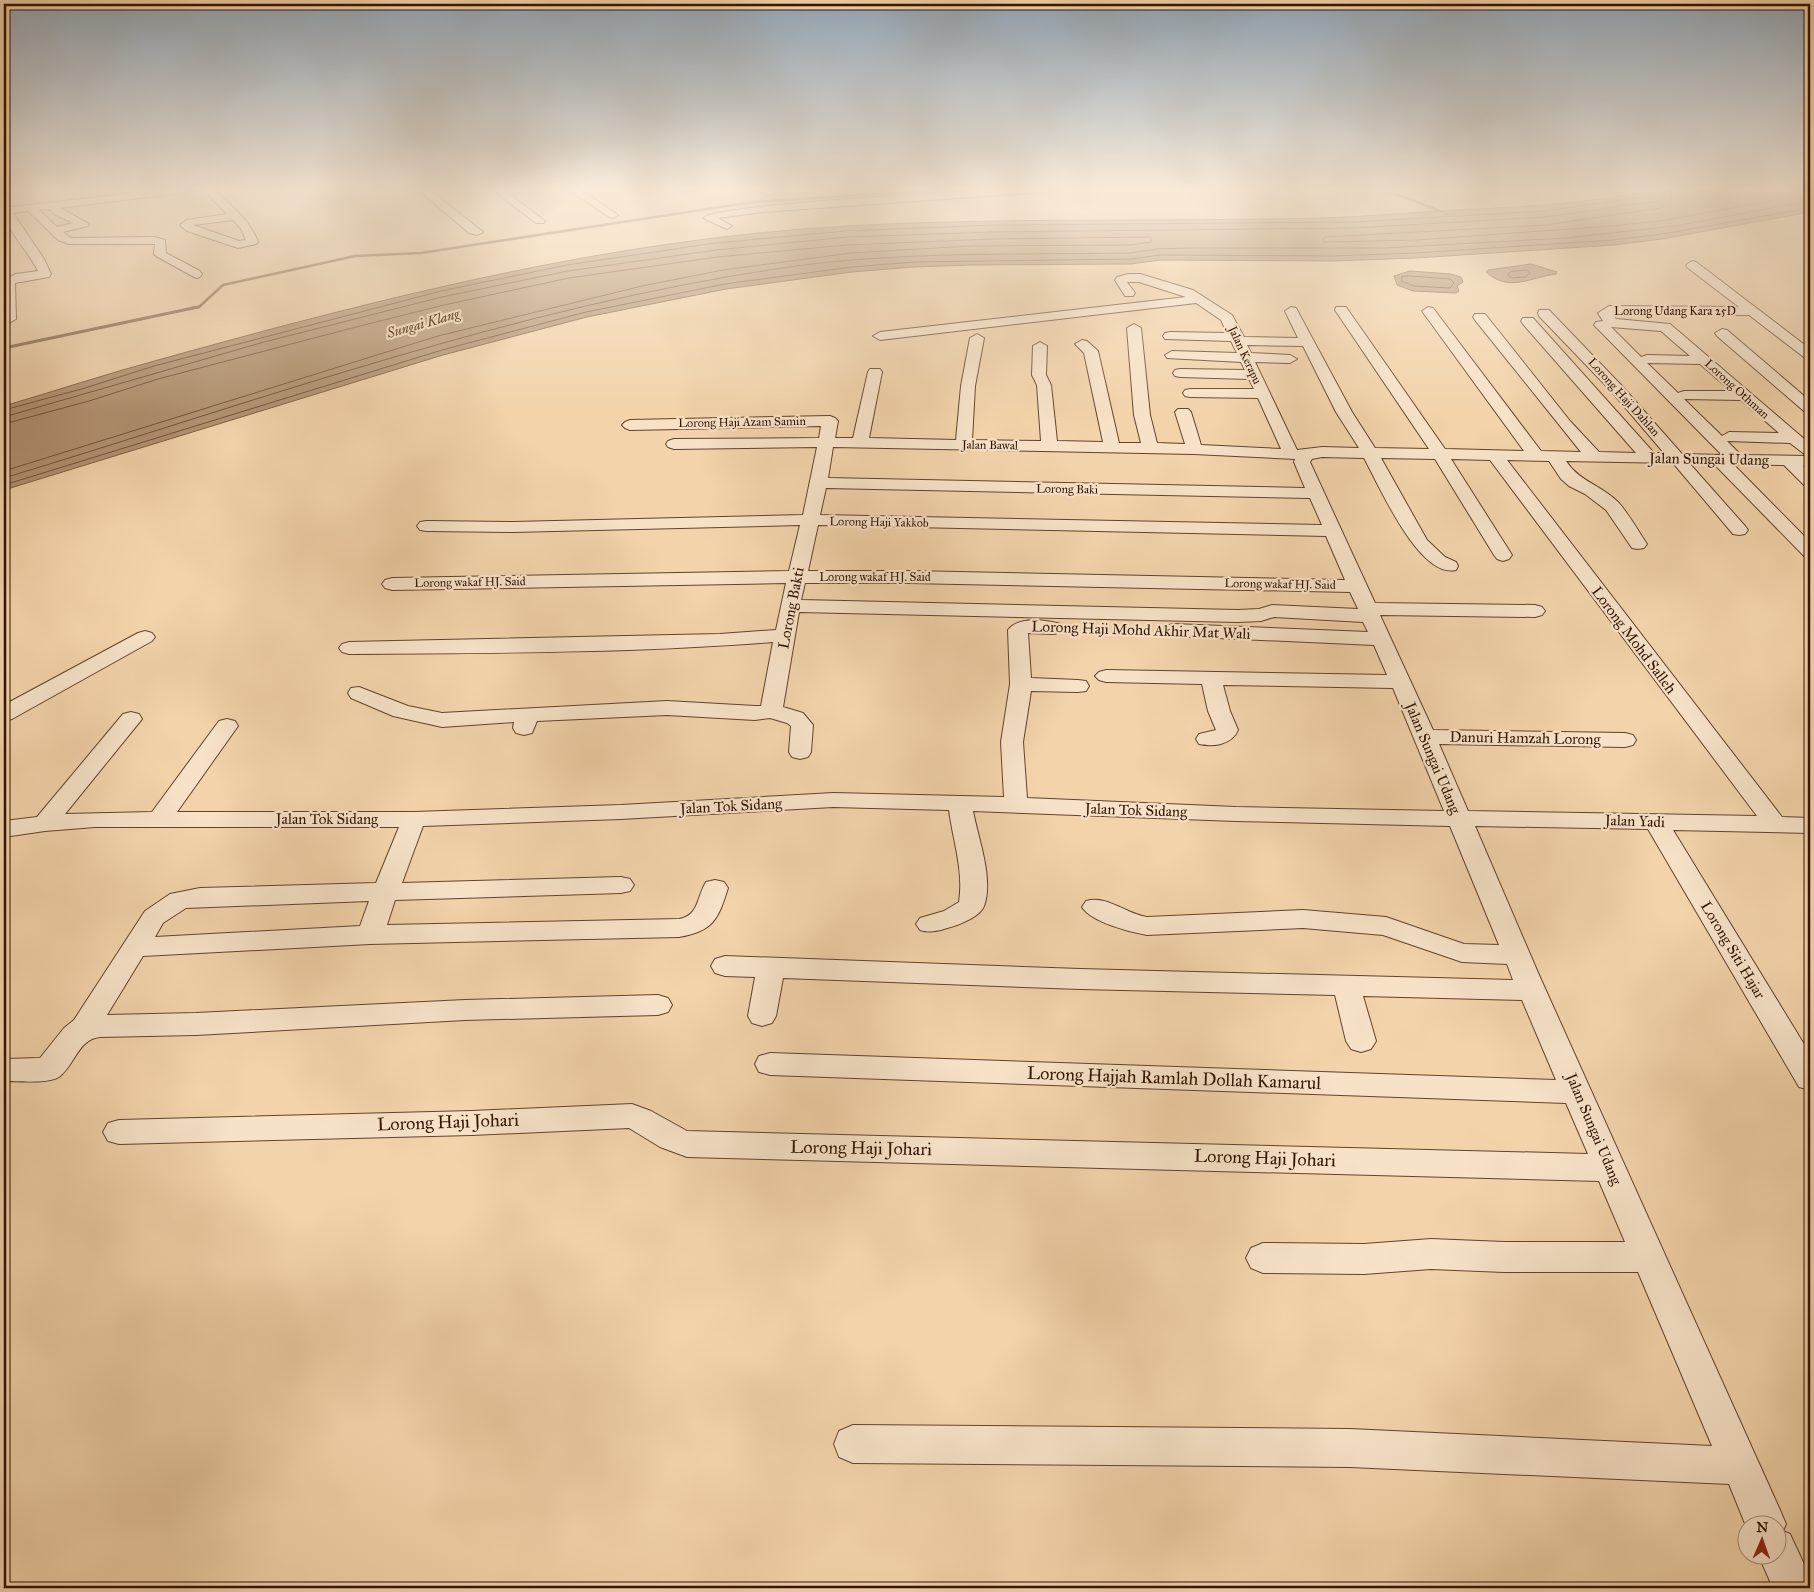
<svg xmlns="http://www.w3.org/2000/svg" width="1814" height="1592" viewBox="0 0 1814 1592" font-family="'IM FELL Great Primer',serif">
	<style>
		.water { fill: #b19271; stroke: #7e5f45 }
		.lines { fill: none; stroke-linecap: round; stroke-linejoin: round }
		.shore { stroke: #72523a; stroke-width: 1 }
		.stream-far1 { stroke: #7e5f45; stroke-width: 2.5 }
		.stream { stroke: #7e5f45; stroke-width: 3 }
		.minor-casing { stroke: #62432c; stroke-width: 2 }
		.minor { fill: #f7e2c8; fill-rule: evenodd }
		.labels { text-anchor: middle; stroke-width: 4.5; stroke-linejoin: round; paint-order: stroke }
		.far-street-label { font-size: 12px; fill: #321302; stroke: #f7e2c8 }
		.far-water-label { font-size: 14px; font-style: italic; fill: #65462e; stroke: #f7e2c8 }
		.street-label { font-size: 15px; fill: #321302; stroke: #f7e2c8 }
		.near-street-label { font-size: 18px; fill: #321302; stroke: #f7e2c8 }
	</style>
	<rect width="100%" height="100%" fill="#f2d3aa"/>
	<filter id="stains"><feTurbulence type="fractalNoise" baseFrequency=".004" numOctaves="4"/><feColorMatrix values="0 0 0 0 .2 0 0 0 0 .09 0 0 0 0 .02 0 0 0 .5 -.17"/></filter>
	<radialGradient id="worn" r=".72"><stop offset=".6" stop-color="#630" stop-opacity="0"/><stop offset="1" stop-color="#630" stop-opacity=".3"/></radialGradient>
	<path class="water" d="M1667 188H1810V212L1662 239 1614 245 1416 258 1332 261 1160 260 1131 264 971 265 914 267 852 272 726 289 587 317 443 355 4 490V406C55 391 106 374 158 360 384 297 612 239 847 226 1005 217 1163 222 1321 218 1361 217 1400 213 1440 211 1516 207 1592 204 1667 188Z
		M1531 264 1557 272 1556 274C1530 277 1510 293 1486 272L1488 270Z
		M1410 271 1451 274 1461 277 1463 282 1457 286 1459 291 1456 293 1413 291 1397 285 1394 276Z"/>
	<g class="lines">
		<path class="shore" d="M1673 188 1670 201 1661 208 1546 225 1325 237 1322 240 1324 242 1416 240 1612 226 1660 221 1810 194
			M1527 270 1530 273 1525 277 1512 278 1508 275 1510 272Z
			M1410 276 1450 279 1454 283 1450 288 1414 286 1401 281 1402 277Z
			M4 410 85 388 154 366 441 291 567 265 715 243 846 231 993 225 1354 222 1545 211 1654 195 1659 193 1660 188
			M4 417 264 342 442 297 568 271 716 250 847 237 993 232 1354 228 1546 217 1657 201 1664 196 1666 188
			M4 424 89 401 158 379 356 327 444 305 569 278 717 257 847 245 993 239 1150 237 1152 239 1151 242 1131 245 970 246 851 253 723 270 642 286 438 336 4 471
			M4 478C261 400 516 307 782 268 898 251 1014 255 1130 253L1157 249 1189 248H1384L1566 238 1675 226 1810 201
			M4 485 442 350 586 312 725 284 852 267 914 262 1131 259 1160 255 1332 256 1416 253 1613 240 1662 234 1810 208"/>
		<path class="stream-far1" d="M1372 188 1410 199 1447 214
			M213 189 219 188
			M192 308 199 307 223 285 355 256 421 253 753 202 967 188"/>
		<path class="stream" d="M4 348 198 307"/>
		<g class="minor-casing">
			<path id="minor" d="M176 188H213C229 205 250 219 258 242L256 244 238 248 187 231 180 225 187 220 227 214 204 190 60 208 89 224 88 226 63 232 71 238 154 237 165 240 166 253 200 271 202 274 200 277 196 278 156 256 154 254 155 244H69L58 240 28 211 13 213 44 259 51 274 49 277 15 283 16 319 9 323 4 322V280L16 274 38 271C29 252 4 228 4 208ZM50 209 54 214 73 223 57 227 39 210ZM233 220 241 229 246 240 239 241 193 225Z
				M416 188H427L483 232 477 235 469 233Z
				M490 188H501L545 221 544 223H536Z
				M566 188H578L618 215 613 218 609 217Z
				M618 188H630L631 189 626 192Z
				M674 188H687L691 191 686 194Z
				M753 188H766L773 193 768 196Z
				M1016 188H1062L1057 191 763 212 718 218 732 226 727 229 703 218C716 204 977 191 1016 188Z
				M1692 261 1696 262 1810 349V359L1805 358 1749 315 1612 314 1616 319 1670 324 1810 444V466H1803L1810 472V486L1804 485 1784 465 1733 464 1810 542V557L1804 556 1714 464H1690L1745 526 1748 530 1745 534 1739 535 1733 534 1673 463 1566 461C1580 482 1601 485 1618 502 1629 514 1638 531 1647 544L1644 548 1638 549 1632 548 1606 510 1585 494 1569 486 1561 479 1549 461 1507 460 1782 817 1810 818V833L1673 830 1810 1054V1090L1799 1087 1648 829 1475 826 1539 975 1780 1510 1786 1524 1783 1531 1790 1534 1810 1577V1588H1773L1758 1554H1776V1524L1746 1526 1729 1484 1350 1467 853 1463 839 1457 834 1444 839 1431 853 1425 1350 1429 1712 1446 1638 1272H1504L1431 1269 1364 1274 1263 1273 1251 1268 1246 1258 1251 1248 1263 1243 1364 1244 1431 1239 1504 1242H1625L1599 1181 687 1157 660 1147 629 1128 472 1135 119 1144 108 1141 103 1132 108 1123 119 1120 472 1111 632 1104 651 1111 687 1131 1588 1154 1566 1103 770 1075 759 1072 755 1064 759 1056 770 1053 1556 1080 1522 1000 1363 996 1376 1041 1371 1049 1361 1052 1351 1049 1346 1041 1335 995 1080 989 783 978 776 1016 772 1023 762 1026 752 1023 748 1016 755 977 725 976 715 973 711 966 715 959 725 956 1080 969 1513 980 1507 964 1462 962 1383 935 1303 928 1147 935C1130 932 1091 922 1082 907L1086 901C1107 895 1126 914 1147 917L1303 910 1386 917 1464 944 1499 945 1450 826 1236 821 973 811C978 838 994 879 984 906 981 915 965 922 957 925 944 929 933 934 920 930L916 924 920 918 944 911 959 902C964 871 953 841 949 810L833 807 621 819 423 826 402 883 621 877 630 879 634 885 630 891 621 893 395 900 387 925 679 919C699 916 697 896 706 882L715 880 724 882 728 888C718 920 713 931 679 937L370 944 143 956 107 1015 196 1013 465 1000 658 995 668 998 672 1005 668 1012 658 1015 465 1020 196 1035 100 1037C78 1039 75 1065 59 1077 49 1084 16 1081 4 1081V1059L40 1058 64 1028 74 1020 145 911 170 894 200 888 376 883 399 827H95L45 831 4 837V821L37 817 123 714 131 712 139 714 142 719 65 814 152 812 219 721 227 719 235 721 238 726 177 812H414L621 805 833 793 1004 797 1001 742 1010 684 1008 630C1018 616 1047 620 1061 624L1064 628 1061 632 1054 634 1028 633 1031 678 1078 680 1086 681 1089 686 1086 691 1078 692 1031 691 1023 742 1027 798 1236 807 1444 811 1393 688 1223 685 1230 711 1238 730C1232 745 1213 747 1199 744L1196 739 1199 734 1216 730 1208 711 1202 684 1106 682 1099 680 1095 676 1099 672 1106 670 1387 675 1374 645 1173 636 1166 634 1163 630 1166 626 1173 624 1368 632 1363 622 1274 617 1261 621 1238 622 799 612 783 707 803 713 813 725 811 752 808 757 800 759 792 757 789 752 791 726 787 723 770 718 755 720 667 715 537 721 532 733 524 735 516 733 513 728 514 722 442 727 393 716 351 698 348 693 351 688 359 687 408 706 442 713 667 701 755 706H761L773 642C633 653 490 653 349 654L342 652 339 648 342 644 349 642 720 634 776 630 786 583 392 590 385 588 382 584 385 580 392 578 789 571 800 525 513 532 426 531 420 530 417 526 420 522 426 521 513 522 803 515 817 447 674 449 668 447 666 444 668 441 674 439 819 438 821 426 630 430 625 428 622 425 625 422 630 420 830 416 835 418 838 421 835 438H853L868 372 870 369H880L882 372 869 438 956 440 961 386 970 338 977 334 984 338 975 386 972 440 1041 441 1037 385 1032 375 1033 346 1040 342 1047 346 1046 375 1051 385 1057 441 1103 442 1084 353 1075 344 1082 340 1087 341 1098 351 1119 443H1141L1134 415 1127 328 1134 324 1141 328 1150 415 1157 443 1185 444 1175 412 1178 409H1188L1191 412 1201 445 1281 449 1258 398 1190 397 1185 396 1183 393 1185 390 1190 389H1254L1249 379 1180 377 1175 376 1173 373 1175 370 1180 369 1245 370 1241 362 1167 358 1165 355 1172 351 1237 353 1231 341 1165 339 1163 336 1165 333 1170 332 1227 333 1221 320 1196 303 880 340 873 336 880 332 1186 297 1139 282H1127L1135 293 1133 296H1125L1115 280 1117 277 1128 274H1140L1193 290 1232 315 1244 337 1298 338 1285 311 1291 307 1296 308 1352 412 1375 448 1429 449 1335 310 1336 307H1346L1445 449 1524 451 1422 311 1428 307 1433 308 1541 451 1581 452 1475 320 1473 317 1475 314H1485L1570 421 1599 452 1636 453 1523 324 1521 321 1523 318H1533L1654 453H1664L1612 392 1539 316 1538 313 1539 310H1549L1622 386 1682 454 1722 455 1594 325 1596 322 1603 321 1598 313 1609 306 1739 307 1688 268 1686 265ZM1611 327 1661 331 1690 356 1647 355 1641 357ZM1247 345 1303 346 1336 412 1359 448 1322 447 1297 450 1255 362 1290 363 1297 359 1290 355 1251 353ZM1647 363 1700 364 1731 391H1684L1678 393ZM1684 399 1741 400 1779 433 1729 432 1722 436ZM1727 441 1790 443 1807 456 1741 455ZM833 447 1194 454 1295 459 1294 462 1305 488 828 478ZM1322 457 1364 458C1379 485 1419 579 1456 570L1458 566 1456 562 1445 557 1427 540 1381 458 1435 459 1494 555 1497 559 1503 561 1509 559 1512 555 1451 459 1490 460 1757 816 1468 811 1439 744 1625 747 1633 745 1636 740 1633 735 1625 733 1433 730 1380 615 1535 617 1542 615 1545 611 1542 607 1535 605 1375 603 1310 462 1312 459ZM826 488 1310 498 1322 525 820 515ZM818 525 1326 536 1345 580 909 571H808ZM805 583H909L1350 592 1358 609 1272 605 1259 609 1238 610 801 600ZM369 901 360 926 155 937 163 923 186 908Z
				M1722 329 1727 330 1810 401V413L1805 412 1717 336 1715 333Z
				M145 631 152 633 155 637 152 641 12 719 4 721V705L138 633Z"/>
		</g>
		<use href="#minor" class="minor"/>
	</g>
	<linearGradient id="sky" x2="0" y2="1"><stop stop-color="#92a6b8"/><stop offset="0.46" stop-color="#f9ebd9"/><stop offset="1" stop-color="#f9ebd9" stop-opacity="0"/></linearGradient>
	<rect width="1814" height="411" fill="url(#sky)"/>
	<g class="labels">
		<g class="far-street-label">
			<text x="1675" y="315">Lorong Udang Kara 25D</text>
			<text transform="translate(1245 355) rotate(65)" y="4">Jalan Kerapu</text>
			<text transform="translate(1737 389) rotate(42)" y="4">Lorong Othman</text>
			<text transform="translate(1624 397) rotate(48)" y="4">Lorong Haji Dahlan</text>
			<text transform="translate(742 422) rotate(-1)" y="4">Lorong Haji Azam Samin</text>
			<text transform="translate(990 445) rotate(1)" y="4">Jalan Bawal</text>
			<text transform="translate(1067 489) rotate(1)" y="4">Lorong Baki</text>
			<text transform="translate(879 522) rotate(1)" y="4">Lorong Haji Yakkob</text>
			<text x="875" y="581">Lorong wakaf HJ. Said</text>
			<text transform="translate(470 582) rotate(-1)" y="4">Lorong wakaf HJ. Said</text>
			<text transform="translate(1280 584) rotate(1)" y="4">Lorong wakaf HJ. Said</text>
		</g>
		<g class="far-water-label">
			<text transform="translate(423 323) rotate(-16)" y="5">Sungai Klang</text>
		</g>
		<g class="street-label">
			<text transform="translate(1709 459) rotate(1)" y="5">Jalan Sungai Udang</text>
			<text transform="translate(791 608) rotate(-79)" y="5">Lorong Bakti</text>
			<text transform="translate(1141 630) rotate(2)" y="5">Lorong Haji Mohd Akhir Mat Wali</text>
			<text transform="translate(1634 640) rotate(53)" y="5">Lorong Mohd Salleh</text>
			<text transform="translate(1525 738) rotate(1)" y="5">Danuri Hamzah Lorong</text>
			<text transform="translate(1433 758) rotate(67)" y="5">Jalan Sungai Udang</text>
			<text transform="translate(731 806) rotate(-3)" y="5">Jalan Tok Sidang</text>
			<text transform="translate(1136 810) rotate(2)" y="5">Jalan Tok Sidang</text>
			<text x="327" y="824">Jalan Tok Sidang</text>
			<text transform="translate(1635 821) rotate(2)" y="5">Jalan Yadi</text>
			<text transform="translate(1733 950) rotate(59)" y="5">Lorong Siti Hajar</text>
			<text transform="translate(1594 1129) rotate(67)" y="5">Jalan Sungai Udang</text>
		</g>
		<g class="near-street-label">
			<text transform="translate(1174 1078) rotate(2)" y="6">Lorong Hajjah Ramlah Dollah Kamarul</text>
			<text transform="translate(448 1122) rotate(-2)" y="6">Lorong Haji Johari</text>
			<text transform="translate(861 1148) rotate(1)" y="6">Lorong Haji Johari</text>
			<text transform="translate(1265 1158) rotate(2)" y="6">Lorong Haji Johari</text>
		</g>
	</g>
	<rect width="1814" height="1592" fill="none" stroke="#f2d3aa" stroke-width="20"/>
	<rect x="5" y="5" width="1804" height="1582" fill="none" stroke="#321302" stroke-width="2.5"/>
	<rect x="10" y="10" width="1794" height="1572" fill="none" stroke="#321302"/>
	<g transform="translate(1762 1540) rotate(2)"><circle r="24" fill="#f7e2c8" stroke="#a88f79"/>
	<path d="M0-4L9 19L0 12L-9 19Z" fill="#8f2418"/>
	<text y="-8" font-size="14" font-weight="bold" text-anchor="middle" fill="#321302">N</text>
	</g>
	<rect width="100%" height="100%" filter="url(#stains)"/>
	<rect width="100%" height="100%" fill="url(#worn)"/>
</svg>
